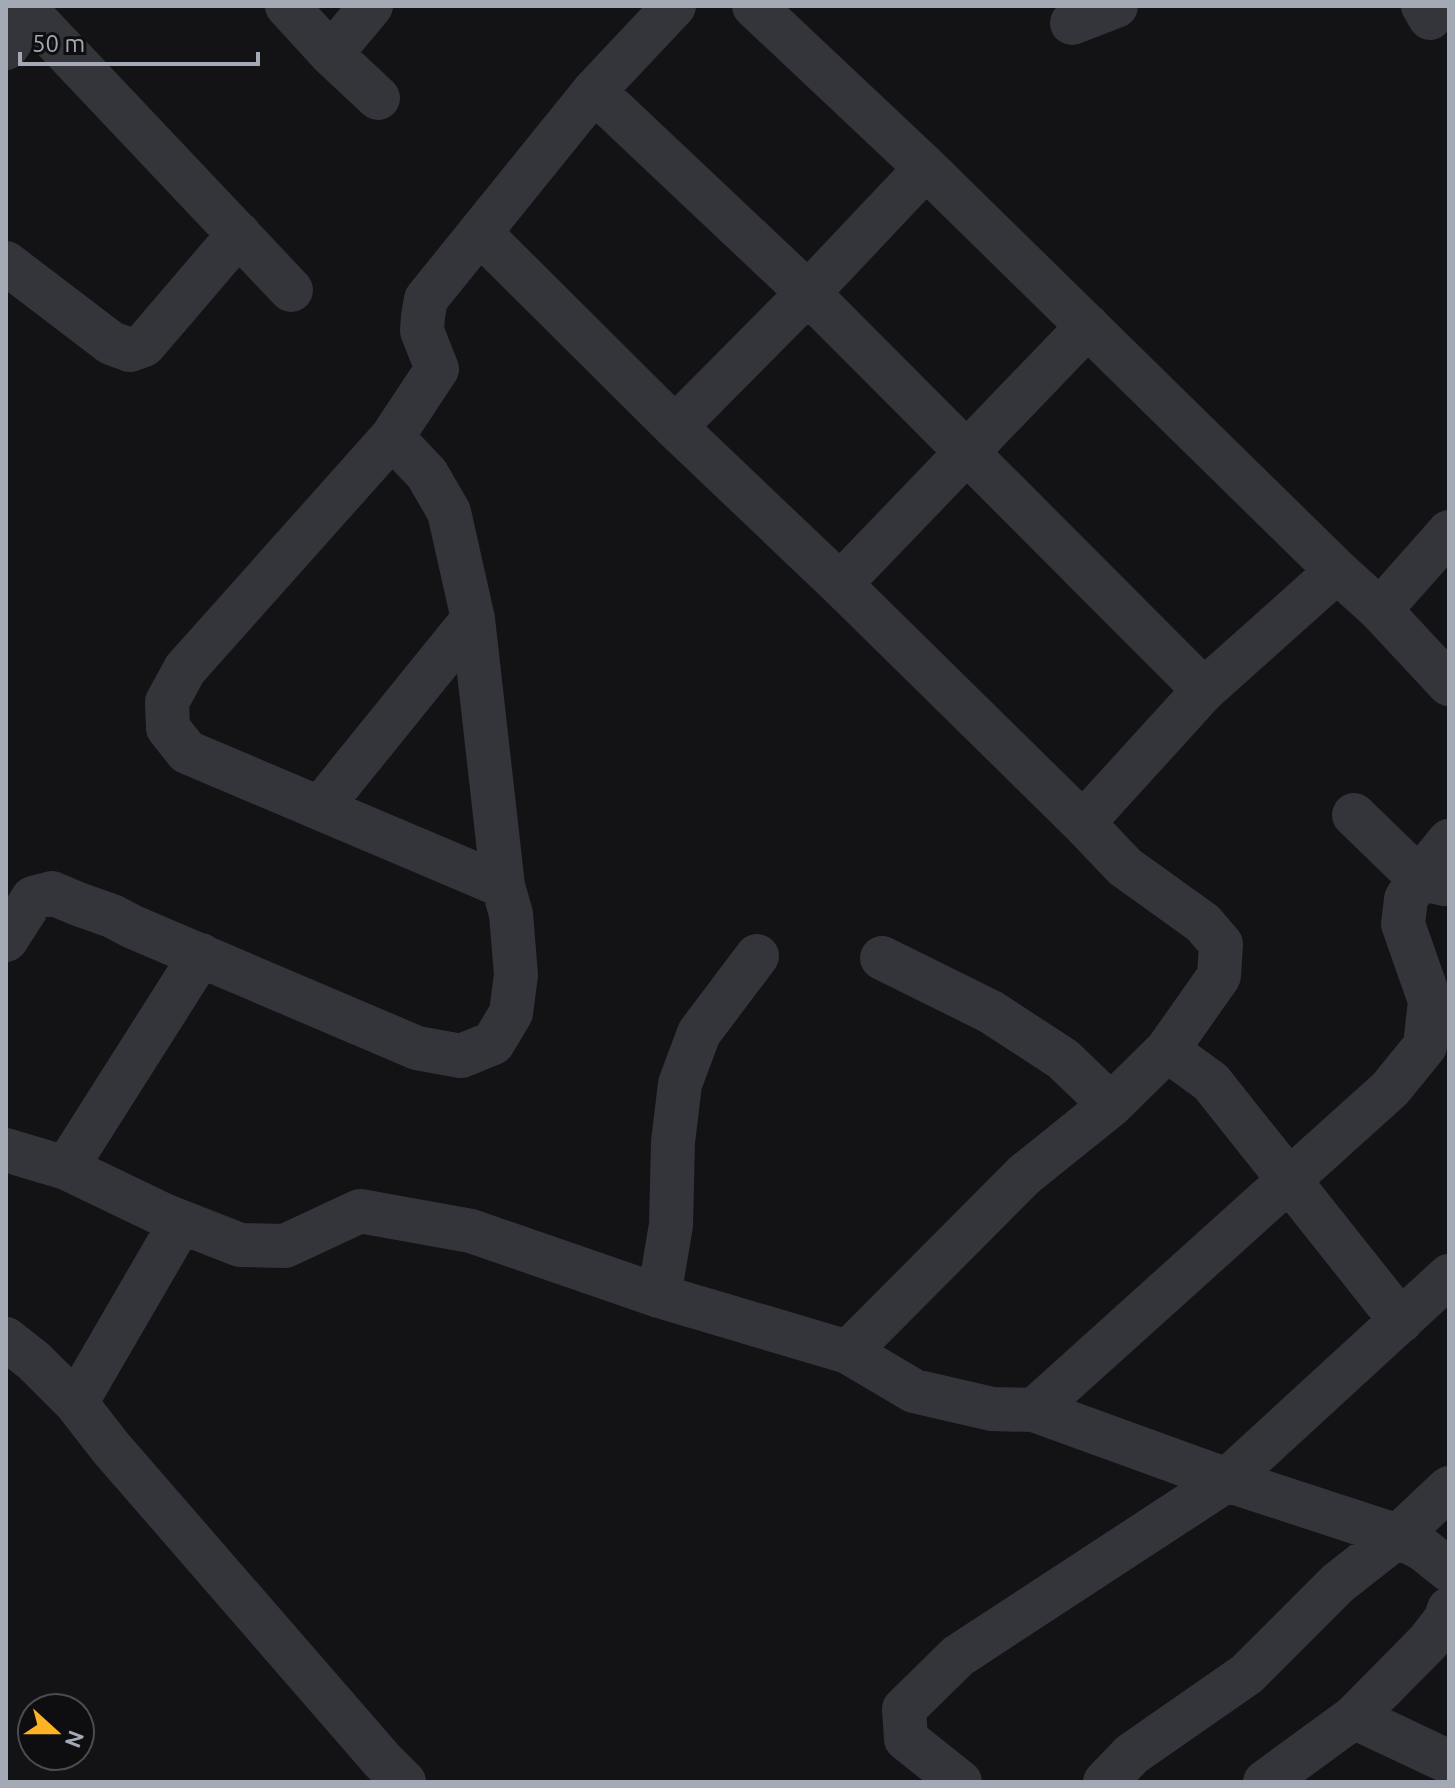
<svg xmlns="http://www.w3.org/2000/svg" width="1455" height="1788" viewBox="0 0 1455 1788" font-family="Ubuntu,sans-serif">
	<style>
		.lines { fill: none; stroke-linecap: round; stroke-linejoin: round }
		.minor { stroke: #34353a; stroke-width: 44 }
	</style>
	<rect width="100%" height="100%" fill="#131315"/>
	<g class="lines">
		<path class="minor" d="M20 6 30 14 291 290
			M287 6 331 54 378 98
			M754 6 926 168 1337 571 1380 610 1449 684
			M1423 6 1430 18
			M1072 23 1116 6
			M6 48 30 14 33 6
			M331 54 371 6
			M594 91 808 293 1204 690
			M480 233 675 427 840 584 1083 823 1125 867 1203 923 1221 944 1219 976 1167 1050 1111 1105 1024 1175 848 1352
			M6 263 111 343 130 350 144 345 239 234
			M675 427 808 293 926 168
			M840 584 1088 326
			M1380 610 1449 532
			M321 807 473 619
			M1354 815 1419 878 1445 884
			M1083 823 1204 690 1337 571
			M503 886 187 752 168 728 167 702 185 669 392 437 437 369 422 331 423 316 426 299 594 91 674 6
			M6 940 33 898 52 893 78 904 112 916 133 927 417 1048 461 1056 493 1043 511 1013 516 975 511 914 503 886 473 619 449 512 427 474 392 437
			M882 958 991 1012 1063 1059 1111 1105
			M1167 1050 1211 1082 1401 1321
			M6 1150 66 1168 166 1216 240 1245 285 1246 360 1211 471 1231 659 1296 848 1352 914 1391 992 1409 1034 1410 1227 1480 1398 1536 1424 1550 1449 1570
			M66 1168 201 955
			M659 1296 671 1225 673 1142 680 1084 699 1033 757 956
			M6 1339 34 1361 76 1403 111 1448 382 1760 404 1782
			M76 1403 181 1222
			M1034 1410 1390 1089 1425 1046 1430 1001 1403 924 1406 899 1419 878 1449 841
			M1354 1717 1449 1762
			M960 1782 906 1739 904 1709 958 1656 1227 1480 1449 1276
			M1105 1782 1132 1754 1247 1674 1338 1583 1398 1536 1449 1488
			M1265 1782 1354 1717 1428 1642 1445 1620 1449 1609"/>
	</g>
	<rect width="1455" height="1788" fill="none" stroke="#a4a9b6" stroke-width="16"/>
	<g transform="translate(56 1732) rotate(111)"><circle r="38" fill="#0e0e10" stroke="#4a4c52" stroke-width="2"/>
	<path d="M0-6L14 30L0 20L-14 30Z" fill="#fdb323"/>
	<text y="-12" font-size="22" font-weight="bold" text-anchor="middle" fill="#a4a9b6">N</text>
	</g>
	<path d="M20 52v12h238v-12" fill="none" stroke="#a4a9b6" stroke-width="4"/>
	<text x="32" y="52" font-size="24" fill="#a4a9b6" stroke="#0e0e10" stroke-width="6" paint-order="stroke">50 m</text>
</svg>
